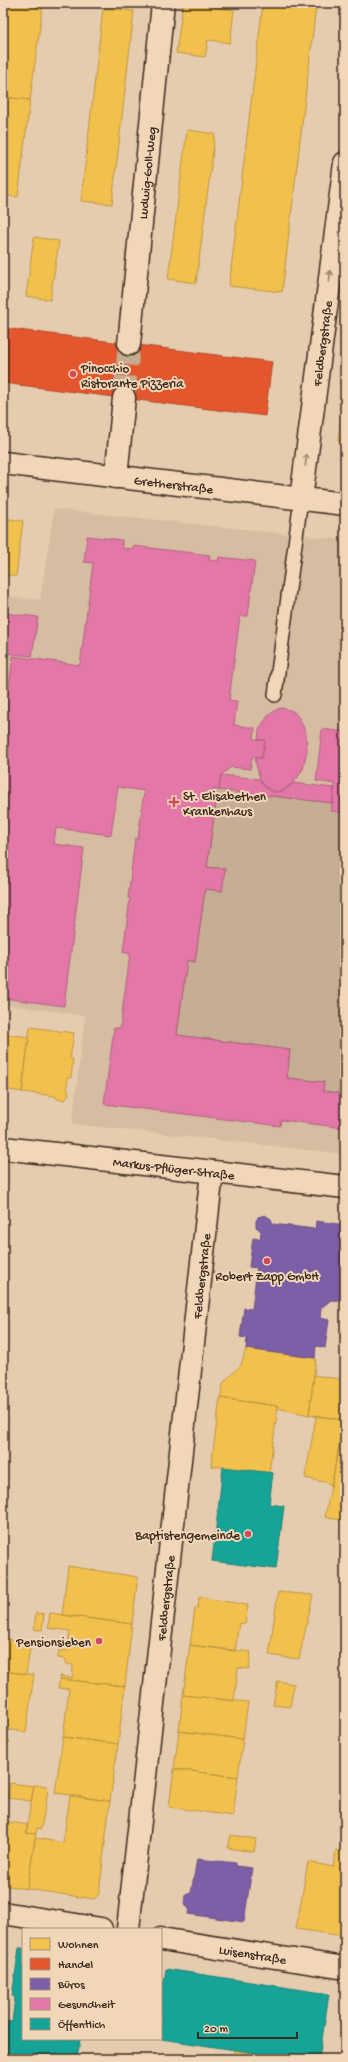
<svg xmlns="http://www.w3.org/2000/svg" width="348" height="2062" viewBox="0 0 348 2062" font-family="'Gochi Hand',sans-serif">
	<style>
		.built { fill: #d6bda2 }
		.green { fill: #c6ae94; stroke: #806c59 }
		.homes { fill: #f2c14e; stroke: #bb9440 }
		.shops { fill: #e4572e; stroke: #b14a29 }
		.offices { fill: #7b5ea7; stroke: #684e7e }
		.health { fill: #e377a8; stroke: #b1607f }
		.public { fill: #17a398; stroke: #227f73 }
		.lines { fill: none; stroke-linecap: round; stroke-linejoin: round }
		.minor-tunnel { stroke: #c4ac92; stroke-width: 22; stroke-dasharray: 22 11; stroke-linecap: butt }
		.service-casing { stroke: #3b2a1e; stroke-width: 16 }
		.minor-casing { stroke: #3b2a1e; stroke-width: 25 }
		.secondary-casing { stroke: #3b2a1e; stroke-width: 25 }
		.service { stroke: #f1d6b8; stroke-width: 13 }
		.minor { stroke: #f1d6b8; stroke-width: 22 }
		.secondary { stroke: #f1d6b8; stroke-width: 22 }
		.oneway { stroke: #96806b }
		.poi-dot { fill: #d1495b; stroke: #f1d6b8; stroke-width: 1.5 }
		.labels { text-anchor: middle; stroke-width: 4; stroke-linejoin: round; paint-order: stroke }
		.street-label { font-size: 13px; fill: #3b2a1e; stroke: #f1d6b8 }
		.poi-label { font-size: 13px; fill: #3b2a1e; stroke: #f1d6b8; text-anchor: start }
	</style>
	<rect width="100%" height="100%" fill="#e6ccaf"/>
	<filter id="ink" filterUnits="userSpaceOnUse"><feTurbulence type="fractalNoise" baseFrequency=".025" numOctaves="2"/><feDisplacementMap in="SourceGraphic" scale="8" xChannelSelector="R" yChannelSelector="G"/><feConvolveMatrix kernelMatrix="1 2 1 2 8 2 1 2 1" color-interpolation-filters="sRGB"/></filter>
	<g filter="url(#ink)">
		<path class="built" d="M54 509 345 540V1154L72 1124 85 1016 3 1004V596L40 600Z"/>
		<path class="green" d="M213 789 333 803 345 813V1094L323 1091 324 1082 287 1078 290 1050 177 1035 187 960 195 962 205 889 222 891 225 869 207 867 217 795 213 794Z"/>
		<path class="homes" d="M3 3 43 4 30 100 3 97Z
			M183 3H214V7L234 10 230 43 208 40 205 57 176 53Z
			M263 3H287L316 6 282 292 229 286Z
			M103 8 134 11 112 204 81 201Z
			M3 97 30 100 18 197 3 195Z
			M187 130 215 134 196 283 168 279Z
			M34 237 59 241 50 300 26 296Z
			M345 384V442L338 441Z
			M3 518 23 521 16 576 3 575Z
			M3 1023 7 1024 6 1034 29 1037 22 1092 3 1089Z
			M30 1027 74 1033 70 1059H73L71 1078 68 1077 67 1086 69 1094 65 1100 57 1099 55 1096 22 1092Z
			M246 1349 316 1358 309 1415 277 1408 278 1406 220 1398 224 1382 241 1365Z
			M314 1375 345 1380V1521L325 1517 344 1420 309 1415Z
			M220 1398 278 1406 269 1473 211 1466Z
			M314 1415 344 1420 331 1488 329 1483 305 1478 316 1417Z
			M68 1566 138 1577 132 1624 62 1615Z
			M278 1592 313 1595 299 1659 269 1655Z
			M199 1597 248 1605 245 1624 239 1623 235 1651 190 1645 195 1608H198Z
			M36 1613 44 1614 42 1630 34 1629Z
			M50 1613 132 1624 125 1686 60 1679V1676L72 1678 73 1665 66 1664V1659L58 1658 59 1650 67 1651 70 1631 48 1628Z
			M3 1639 31 1643 26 1674 3 1671Z
			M190 1645 251 1652 249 1669 238 1668 234 1701 183 1695Z
			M3 1671 34 1675 26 1732 3 1729Z
			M60 1679 125 1686 118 1744 63 1737 69 1689 58 1688Z
			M278 1681 294 1684 290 1707 273 1705Z
			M183 1695 248 1702 243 1739 179 1731Z
			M179 1731 243 1739 238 1777 174 1769Z
			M63 1737 118 1744 110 1801 55 1793Z
			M174 1769 238 1777 233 1816 169 1807Z
			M10 1783 34 1786 31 1801 8 1798Z
			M34 1785 47 1786 48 1791 41 1829 37 1828 36 1834 26 1833Z
			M70 1796 110 1801 99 1894 94 1899 27 1889 35 1838 63 1843Z
			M3 1821 28 1825 26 1833 36 1834 27 1889 3 1885Z
			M231 1835 256 1839 254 1852 228 1848Z
			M336 1850 345 1852 344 1936 296 1929 308 1862 333 1867Z
			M234 2050 249 2052 248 2059H233Z"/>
		<path class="shops" d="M3 328 272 362 265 416 3 383Z"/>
		<path class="offices" d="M265 1215 271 1219 273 1224 315 1229 316 1221 345 1225V1301L331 1300 321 1308 320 1318 329 1320 325 1348 316 1346 315 1358 246 1349 247 1338 240 1337 244 1308 252 1309 257 1268 249 1267 253 1238 260 1239 261 1231 256 1227V1221L258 1217Z
			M197 1859 236 1863V1866L252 1868 244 1922 188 1914 189 1909 184 1904 185 1895 191 1893Z"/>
		<path class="health" d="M87 536 122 540V548L133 549V546L210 555 209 560 218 561 219 557 255 561 248 616H240L229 700 237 701 234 725 255 728 254 739 265 740 262 758 252 757 250 769 231 767 221 775 219 790 213 789V794H217L207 867 225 869 222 891 205 889 195 962 187 960 177 1035 290 1050 287 1078 324 1082 323 1091 345 1094V1128L281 1120 280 1126 104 1104 114 1028H120L130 954 123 952 130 898H128L135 838 138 839 144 791 118 787 111 835 56 828 54 844 84 848 64 1006 3 998V735L13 656 80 665 93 563 84 562Z
			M4 613 38 617 32 656 3 653Z
			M282 708 293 711 300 719 306 733 307 750 303 769 296 780 283 791 274 792 265 787 261 782 255 761 256 758H262L265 740H258L259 729 268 716 277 709Z
			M322 729 345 732V813L331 811 335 784 316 781Z
			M221 775 260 779 265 787 274 792 283 791 294 783 334 788 333 803 219 790Z"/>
		<path class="public" d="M223 1467 273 1473 269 1504 284 1506 276 1569 212 1561Z
			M19 1948H23V2039H80L77 2059 54 2056 53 2059H3V2021L12 2022 15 1997 12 1996Z
			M166 1969 329 1994 319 2059H296L161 2039V2001Z"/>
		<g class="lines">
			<path class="minor-tunnel" d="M124 398 129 344"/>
			<g class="service-casing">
				<path id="service" d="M275 695 301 499"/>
			</g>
			<g class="minor-casing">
				<g id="minor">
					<path id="s1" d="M129 344 163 3"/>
					<path d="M116 477 124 398"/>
					<path id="s2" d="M301 499 345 163"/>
					<path id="s3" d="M3 1148 345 1187"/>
					<path d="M3 1913 101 1929"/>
					<path id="s4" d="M128 1929 212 1172"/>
					<path id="s5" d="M161 1939 345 1968"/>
				</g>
			</g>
			<g class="secondary-casing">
				<g id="secondary">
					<path id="s6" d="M3 463 345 504"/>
				</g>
			</g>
			<use href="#service" class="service"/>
			<use href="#minor" class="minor"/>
			<use href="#secondary" class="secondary"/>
		</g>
		<defs><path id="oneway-shaft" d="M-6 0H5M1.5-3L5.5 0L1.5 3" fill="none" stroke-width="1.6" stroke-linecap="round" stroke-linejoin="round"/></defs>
		<g class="oneway">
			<use href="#oneway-shaft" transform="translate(330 276) rotate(-83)"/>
			<use href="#oneway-shaft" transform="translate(306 460) rotate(-83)"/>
		</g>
	</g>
	<g class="poi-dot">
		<circle cx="73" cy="374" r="4"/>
		<path d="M172 796h4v4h4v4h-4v4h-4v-4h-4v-4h4z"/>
		<circle cx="267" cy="1261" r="4"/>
		<circle cx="248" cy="1534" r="4"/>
		<circle cx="99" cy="1641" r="4"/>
	</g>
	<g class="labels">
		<g class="street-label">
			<text dy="5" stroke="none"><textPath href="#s1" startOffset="172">Ludwig-Goll-Weg</textPath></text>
			<text dy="5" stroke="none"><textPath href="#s2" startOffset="157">Feldbergstraße</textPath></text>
			<text dy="5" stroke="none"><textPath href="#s6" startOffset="172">Gretherstraße</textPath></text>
			<text dy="5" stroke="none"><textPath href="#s3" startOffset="172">Markus-Pflüger-Straße</textPath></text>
			<text dy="5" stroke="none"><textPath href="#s4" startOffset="657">Feldbergstraße</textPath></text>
			<text dy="5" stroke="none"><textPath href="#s4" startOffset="333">Feldbergstraße</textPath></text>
			<text dy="5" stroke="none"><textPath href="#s5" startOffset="93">Luisenstraße</textPath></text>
		</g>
		<g class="poi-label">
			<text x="81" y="372">Pinocchio<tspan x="81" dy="15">Ristorante Pizzeria</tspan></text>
			<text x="183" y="800">St. Elisabethen<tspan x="183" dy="15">Krankenhaus</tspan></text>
			<text x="267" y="1280" text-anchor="middle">Robert Zapp GmbH</text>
			<text x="240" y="1539" text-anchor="end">Baptistengemeinde</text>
			<text x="91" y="1646" text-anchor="end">Pensionsieben</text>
		</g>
	</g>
	<rect width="348" height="2062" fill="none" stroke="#f1d6b8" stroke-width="16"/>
	<rect x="8" y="8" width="332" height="2046" fill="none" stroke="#3b2a1e" stroke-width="1.5" filter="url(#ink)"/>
	<rect x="22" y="1928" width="140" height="112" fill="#f1d6b8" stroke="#a8917a"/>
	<rect x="30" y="1938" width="20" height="12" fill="#f2c14e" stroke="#a8917a"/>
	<text x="58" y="1948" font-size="12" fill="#3b2a1e">Wohnen</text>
	<rect x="30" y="1958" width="20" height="12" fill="#e4572e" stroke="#a8917a"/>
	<text x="58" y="1968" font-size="12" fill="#3b2a1e">Handel</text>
	<rect x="30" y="1978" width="20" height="12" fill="#7b5ea7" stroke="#a8917a"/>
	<text x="58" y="1988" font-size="12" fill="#3b2a1e">Büros</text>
	<rect x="30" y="1998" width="20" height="12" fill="#e377a8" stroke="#a8917a"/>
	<text x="58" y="2008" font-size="12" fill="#3b2a1e">Gesundheit</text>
	<rect x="30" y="2018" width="20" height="12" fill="#17a398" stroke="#a8917a"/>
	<text x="58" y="2028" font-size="12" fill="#3b2a1e">Öffentlich</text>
	<path d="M198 2032v6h99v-6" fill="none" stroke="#3b2a1e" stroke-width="2"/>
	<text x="204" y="2032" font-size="12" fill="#3b2a1e" stroke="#f1d6b8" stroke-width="3" paint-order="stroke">20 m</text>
</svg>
